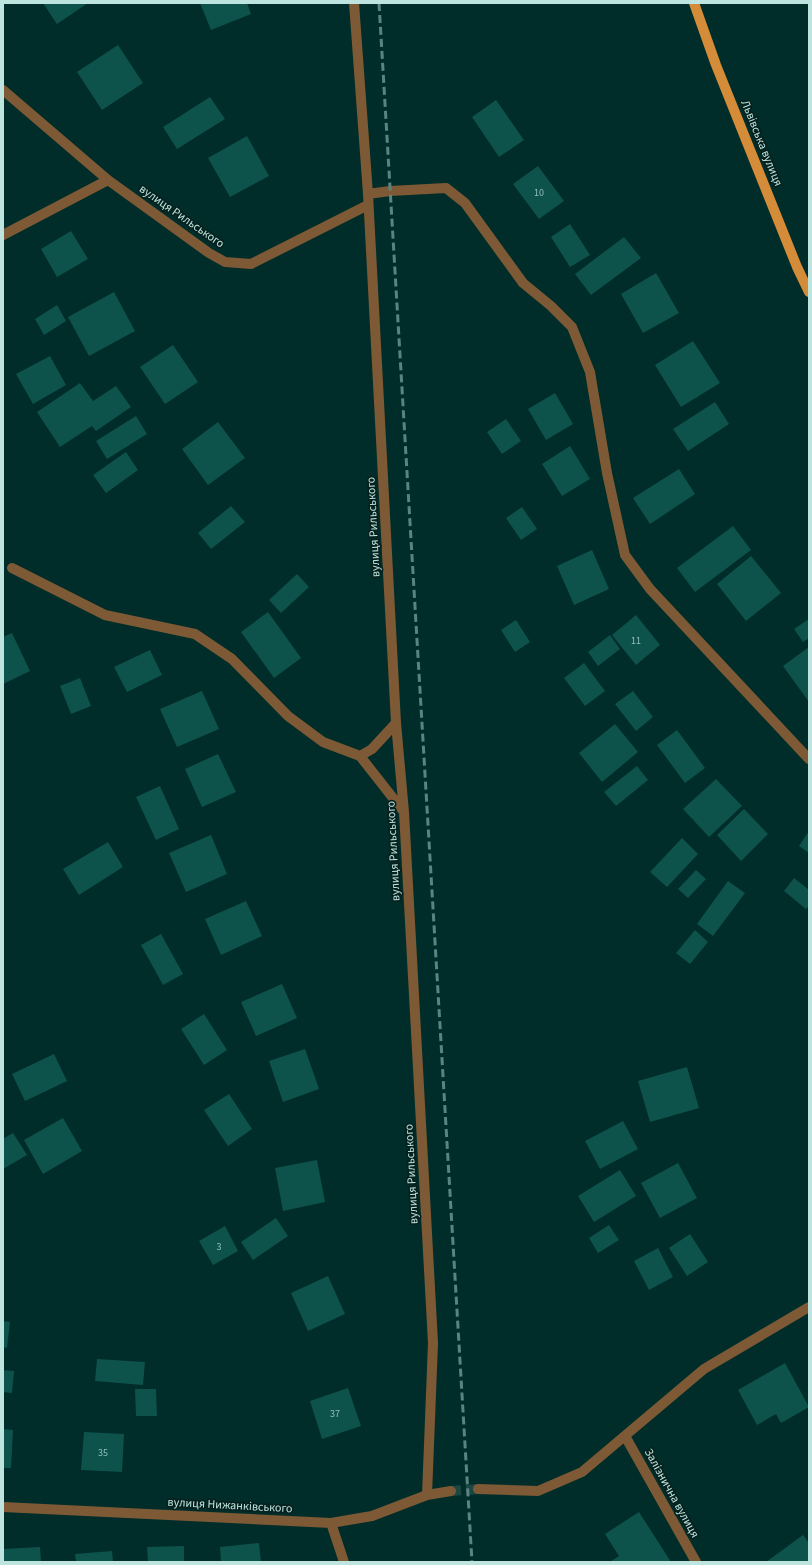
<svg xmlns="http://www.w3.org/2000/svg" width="812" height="1565" viewBox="0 0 812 1565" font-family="'Source Sans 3',sans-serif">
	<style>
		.building { fill: #0e524c }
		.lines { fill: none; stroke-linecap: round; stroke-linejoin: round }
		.street-tunnel { stroke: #1c4844; stroke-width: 10; stroke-dasharray: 10 5; stroke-linecap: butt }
		.lane { stroke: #7d5a35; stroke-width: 10 }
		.street { stroke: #7d5a35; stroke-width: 10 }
		.primary { stroke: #d58c38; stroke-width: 10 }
		.rail { stroke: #5a847f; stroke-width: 3; stroke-dasharray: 8 4; stroke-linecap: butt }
		.labels { text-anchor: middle; stroke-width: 3.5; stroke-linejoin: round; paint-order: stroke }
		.number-label { font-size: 10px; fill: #91c0ba }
		.street-label { font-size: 12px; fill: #bde4de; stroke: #06211e }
	</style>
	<rect width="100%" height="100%" fill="#002d29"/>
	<path class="building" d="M43 3H88L57 24Z
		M200 3H247L251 14 211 30Z
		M118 45 143 83 102 110 77 72Z
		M210 97 225 119 177 149 163 127Z
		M496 100 524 140 499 157 472 117Z
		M247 136 269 176 230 197 208 158Z
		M538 166 564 201 539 219 513 184Z
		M570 224 590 255 570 267 551 237Z
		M71 231 88 259 57 277 41 249Z
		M624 237 641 258 591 295 575 274Z
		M656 273 679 313 643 333 621 294Z
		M114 292 135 331 89 356 68 317Z
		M57 305 66 321 44 335 35 319Z
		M693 341 720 383 681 407 655 365Z
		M173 345 198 382 165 404 140 367Z
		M50 356 66 385 33 404 16 374Z
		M80 383 93 401 116 386 131 407 96 431 92 426 60 447 37 412Z
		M555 393 573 424 546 440 528 409Z
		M715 402 729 424 688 451 673 429Z
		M136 416 147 434 107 459 96 441Z
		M506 419 521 441 502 454 487 432Z
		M218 422 245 458 208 485 182 449Z
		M570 446 590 479 562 496 542 464Z
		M126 452 138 470 106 493 93 475Z
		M679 469 695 494 650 524 633 498Z
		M231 506 245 522 211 549 198 533Z
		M522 507 537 529 521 540 506 518Z
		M733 526 751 550 695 592 677 568Z
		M592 550 609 589 574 605 557 566Z
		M751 556 781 593 746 621 717 584Z
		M297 574 309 587 281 613 269 600Z
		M268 612 301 658 274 678 241 632Z
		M636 615 660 645 636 665 612 635Z
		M809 619V638L803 642 794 629Z
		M516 620 530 642 515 652 501 630Z
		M12 633 30 671 3 684V637Z
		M610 635 620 649 598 666 588 652Z
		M809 647V702L783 666Z
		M150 650 162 675 127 692 114 667Z
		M584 663 605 691 585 706 564 678Z
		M80 678 91 706 71 714 60 686Z
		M202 691 219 729 177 747 160 709Z
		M633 691 653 717 636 731 615 704Z
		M615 724 638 752 602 782 579 753Z
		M677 730 705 768 685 783 657 745Z
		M218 754 236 792 202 807 185 769Z
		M637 766 648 780 616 806 604 792Z
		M716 779 742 806 709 837 683 809Z
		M160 786 179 829 156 840 136 797Z
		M744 809 768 834 741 861 717 835Z
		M809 831V853L799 846Z
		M211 835 227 874 186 892 169 853Z
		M682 838 698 854 667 887 650 872Z
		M108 842 123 867 79 895 63 869Z
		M696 870 706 879 688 898 678 889Z
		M794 878 809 890V906L806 909 784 891Z
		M728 881 745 893 713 936 697 924Z
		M246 901 262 936 221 955 205 919Z
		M695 930 708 942 690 964 676 953Z
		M161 934 183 974 163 985 141 945Z
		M282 984 297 1018 256 1036 241 1002Z
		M204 1014 227 1050 204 1065 181 1029Z
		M305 1049 319 1089 283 1102 269 1061Z
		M54 1054 67 1081 25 1101 12 1074Z
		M687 1067 699 1108 650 1122 638 1081Z
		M229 1094 252 1129 228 1146 204 1110Z
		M63 1118 82 1151 43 1174 24 1140Z
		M623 1121 638 1149 600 1169 585 1141Z
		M13 1133 27 1155 3 1169V1139Z
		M317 1160 325 1202 283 1211 275 1168Z
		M678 1163 697 1198 660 1218 641 1183Z
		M620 1170 636 1196 594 1222 578 1196Z
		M276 1218 288 1236 253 1260 241 1242Z
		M609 1225 619 1240 598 1253 589 1238Z
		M225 1226 238 1251 213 1265 199 1241Z
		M690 1234 708 1262 687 1276 669 1248Z
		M658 1248 673 1277 649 1290 634 1261Z
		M328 1276 345 1314 308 1331 291 1293Z
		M3 1321 10 1322 7 1348 3 1347Z
		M97 1359 145 1362 143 1385 95 1381Z
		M785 1363 809 1407 781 1423 776 1414 757 1425 738 1390Z
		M3 1370 14 1371 12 1393 3 1392Z
		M348 1388 361 1426 322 1439 310 1401Z
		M135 1389H156L157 1416H136Z
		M3 1429 13 1430 11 1468H3Z
		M84 1432 124 1434 122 1472 81 1470Z
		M639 1512 671 1562H610L619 1556 605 1534Z
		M803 1535 809 1543V1562H766Z
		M259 1543 261 1562H221L220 1547Z
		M184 1546V1562H148L147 1547Z
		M40 1547 41 1562H3V1549Z
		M112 1551 113 1562H76L75 1554Z"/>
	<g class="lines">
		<path class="street-tunnel" d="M451 1491 478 1489"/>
		<path class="lane" d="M331 1523 344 1562"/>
		<path class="street" d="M354 3 368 194 396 723 404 812 433 1343 427 1495
			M3 90 108 180 209 253 225 262 251 264 368 205
			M368 194 390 191 446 188 465 203 523 283 551 306 572 327 590 372 607 473 625 555 650 589 809 759
			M3 235 108 180
			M12 568 105 615 195 634 232 659 288 716 323 742 360 756 404 812
			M360 756 372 749 396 723
			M625 1436 696 1562
			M478 1489 538 1491 582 1472 704 1369 809 1307
			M3 1507 331 1523 372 1516 427 1495 451 1491"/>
		<path class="primary" d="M694 3 716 65 797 267 809 292"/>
		<path class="rail" d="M379 3 472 1562"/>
	</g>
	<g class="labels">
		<g class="number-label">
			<text x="539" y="196">10</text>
			<text x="636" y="644">11</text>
			<text x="219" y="1250">3</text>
			<text x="335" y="1417">37</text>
			<text x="103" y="1456">35</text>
		</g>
		<g class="street-label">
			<text transform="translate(762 143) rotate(68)" y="4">Львівська вулиця</text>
			<text transform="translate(182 216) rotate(35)" y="4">вулиця Рильського</text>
			<text transform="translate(373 527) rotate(-93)" y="4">вулиця Рильського</text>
			<text transform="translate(393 851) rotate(-93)" y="4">вулиця Рильського</text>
			<text transform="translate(411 1174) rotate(-93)" y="4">вулиця Рильського</text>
			<text transform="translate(672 1493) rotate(61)" y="4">Залізнична вулиця</text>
			<text transform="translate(230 1505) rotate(3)" y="4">вулиця Нижанківського</text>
		</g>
	</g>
	<rect width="812" height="1565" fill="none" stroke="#bde4de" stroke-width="8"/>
</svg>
